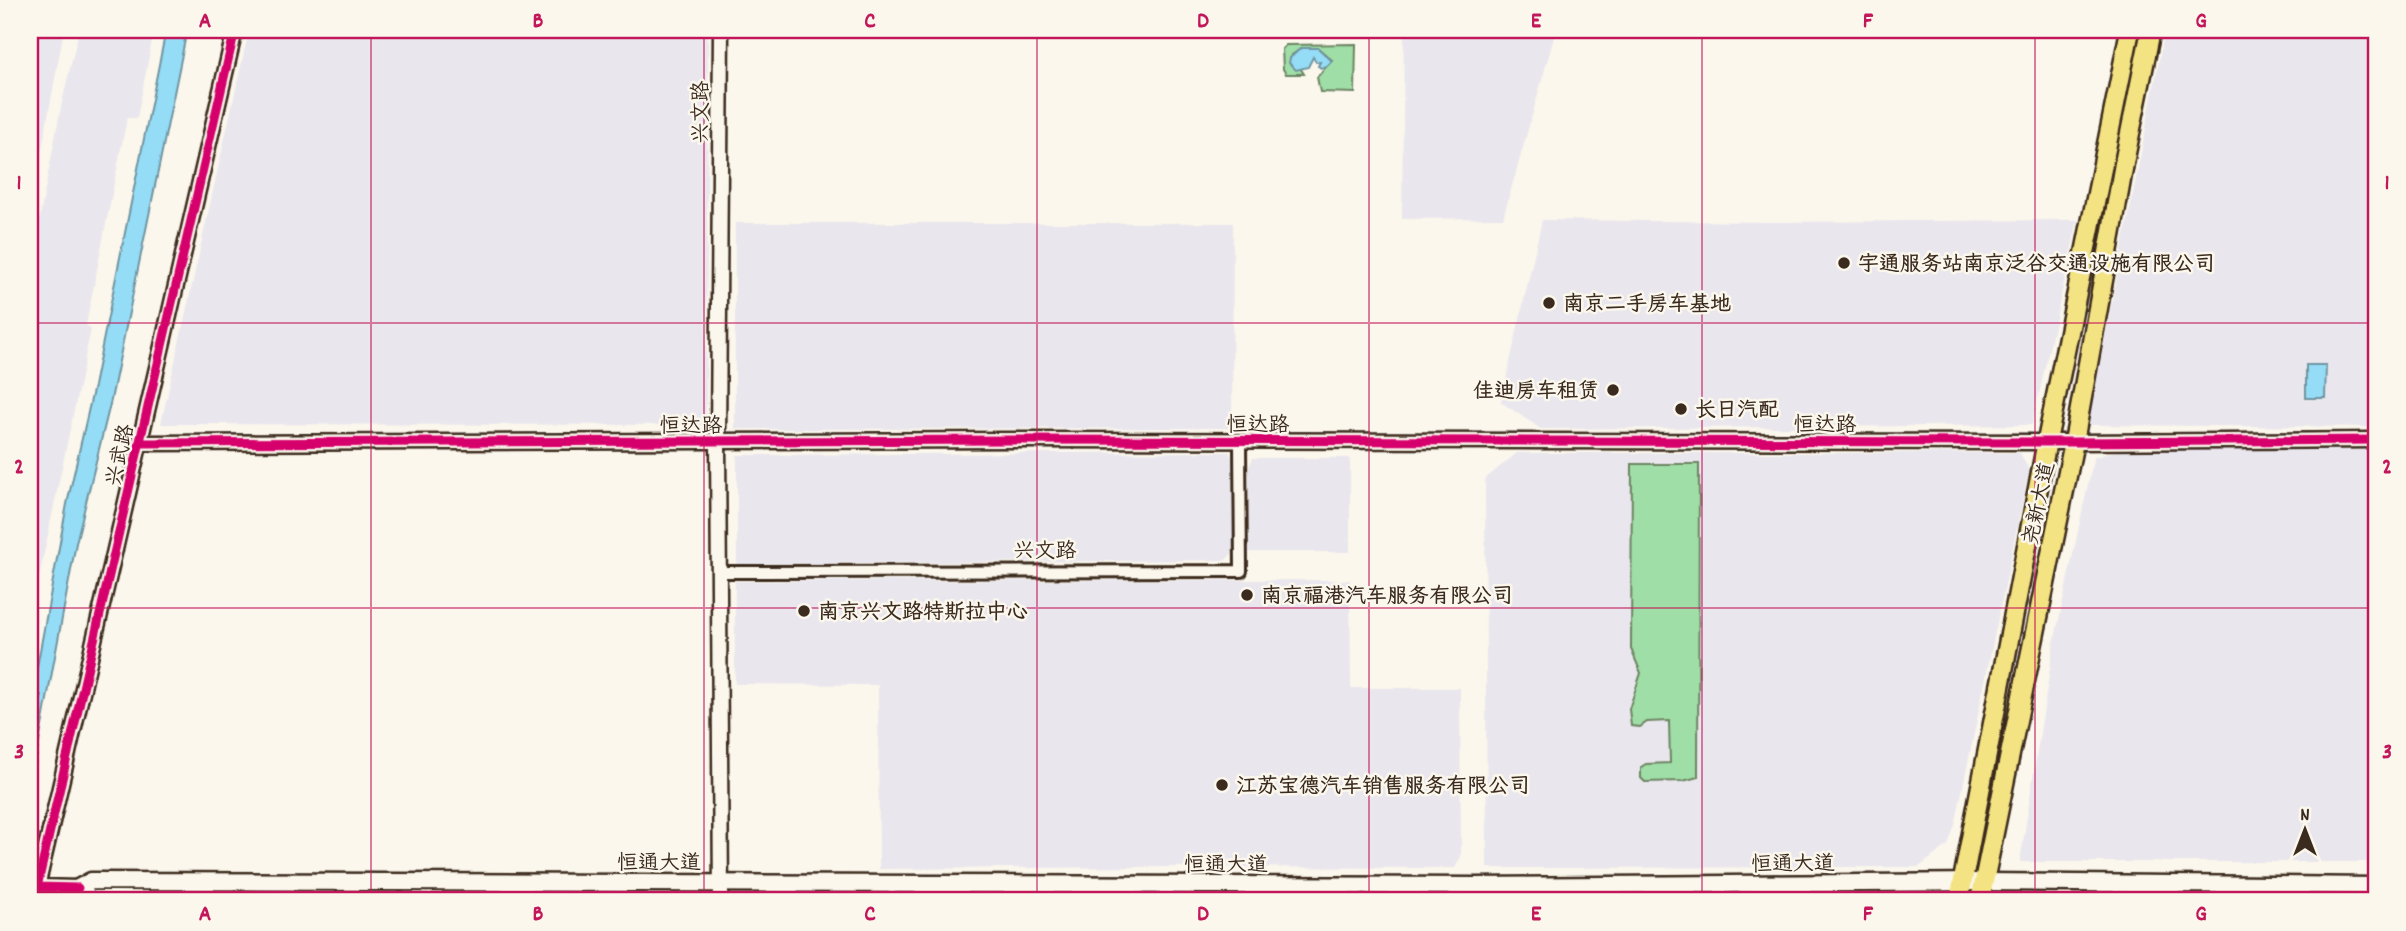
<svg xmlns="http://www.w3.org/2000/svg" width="2406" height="931" viewBox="0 0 2406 931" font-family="Dekko,'LXGW WenKai TC',sans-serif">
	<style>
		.built { fill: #e9e6ee }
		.green { fill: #9fdea7; stroke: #6d8462; stroke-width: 2 }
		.water { fill: #95dcf7; stroke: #7195a0; stroke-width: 2 }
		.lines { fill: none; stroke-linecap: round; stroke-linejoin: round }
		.shore { stroke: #5f7175; stroke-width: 2 }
		.minor-casing { stroke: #3b2a1e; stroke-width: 16 }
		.tertiary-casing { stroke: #3b2a1e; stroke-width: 19 }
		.secondary-casing { stroke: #3b2a1e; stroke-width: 21 }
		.primary-casing { stroke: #3b2a1e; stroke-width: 23 }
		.minor { stroke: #fbf7ec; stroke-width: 10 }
		.tertiary { stroke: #fbf7ec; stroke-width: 14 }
		.secondary { stroke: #fbf7ec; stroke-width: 16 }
		.primary { stroke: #f4e382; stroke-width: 18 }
		.rail-casing { stroke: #3b2a1e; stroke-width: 5 }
		.rail { stroke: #fbf7ec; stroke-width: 2.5; stroke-dasharray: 8; stroke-linecap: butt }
		.cycleway-casing { stroke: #fbf7ec; stroke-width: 13 }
		.cycleway { stroke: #d6006c; stroke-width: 9 }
		.grid { fill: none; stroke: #c2185b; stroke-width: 2; stroke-opacity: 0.55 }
		.poi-dot { fill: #3b2a1e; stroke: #fbf7ec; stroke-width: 2.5 }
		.labels { text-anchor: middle; stroke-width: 5; stroke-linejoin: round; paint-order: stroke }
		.street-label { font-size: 21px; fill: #3b2a1e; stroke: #fbf7ec }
		.poi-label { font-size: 21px; font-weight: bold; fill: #3b2a1e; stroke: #fbf7ec; text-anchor: start }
		.neatline { fill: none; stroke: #c2185b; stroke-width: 2.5 }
		.grid-label { font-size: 23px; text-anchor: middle; font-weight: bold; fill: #c2185b }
	</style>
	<rect width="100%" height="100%" fill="#fbf7ec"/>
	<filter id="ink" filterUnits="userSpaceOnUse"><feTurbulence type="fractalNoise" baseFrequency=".0143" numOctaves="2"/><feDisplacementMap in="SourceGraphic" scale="14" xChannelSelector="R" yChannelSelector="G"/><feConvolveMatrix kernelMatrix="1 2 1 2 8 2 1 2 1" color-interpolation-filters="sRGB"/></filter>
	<g filter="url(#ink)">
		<path class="built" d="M30 30H64L30 212Z
			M79 30H154L137 118H127L86 325 91 329 30 620V268L61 107Z
			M249 30H708L706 425 161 424Z
			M1404 30H1556L1503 218 1402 219Z
			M2165 30H2376V427L2088 425Z
			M1542 220 1774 222 2078 220 2032 425 1541 429 1501 402Z
			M735 223H1233L1232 428 735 429Z
			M2122 450H2376V862H2020L2054 643 2094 457Z
			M1229 452 1234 461V551L1226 560 737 564V455Z
			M1517 453H2020L2029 470 1955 825 1948 845 1919 867 1487 868 1485 479Z
			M1253 458H1350V552H1249V467Z
			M1350 580 1351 688H1460L1461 856 1455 868 1161 867 879 869 878 685 735 684V581Z"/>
		<path class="green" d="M1356 44 1355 93 1320 92 1317 77 1332 60 1318 48H1302L1292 55 1304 74H1286L1283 69 1282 49 1286 45Z
			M1632 464H1699L1698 777 1683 781 1645 782 1641 778V767L1646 764 1670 763 1669 721 1647 722 1640 727 1631 726 1629 709 1641 673 1631 649Z"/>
		<path class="water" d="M166 30H187L111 400 76 543 30 791V705L67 504 94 386Z
			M1301 48H1318L1332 61 1327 66 1321 68 1318 66 1320 62H1316L1313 57 1308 67 1296 70 1289 63 1290 58Z
			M2306 365H2326L2325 398H2306Z"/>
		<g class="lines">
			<path class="shore" d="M30 695 39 693 41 696 30 760"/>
			<g class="minor-casing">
				<path id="minor" d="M719 572 1241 571 1240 442"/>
			</g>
			<g class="tertiary-casing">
				<path id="tertiary" d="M140 443 1018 440 2074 442 2376 440
					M78 888 37 887 235 30
					M721 901 718 442 721 30"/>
			</g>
			<g class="secondary-casing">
				<path id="secondary" d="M552 901 111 899H91L78 888 91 881 1477 886 1984 882 2376 886"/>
			</g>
			<g class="primary-casing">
				<path id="primary" d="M1959 901 2047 441 2130 30
					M1980 901 2074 442 2125 158 2151 30"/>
			</g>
			<use href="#minor" class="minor"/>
			<use href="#tertiary" class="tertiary"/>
			<use href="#secondary" class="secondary"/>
			<use href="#primary" class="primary"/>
			<g class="rail-casing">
				<path id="rail" d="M30 67 37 30"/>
			</g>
			<use href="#rail" class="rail"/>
			<g class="cycleway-casing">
				<path id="cycleway" d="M140 443 1018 440 2074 442 2376 440
					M78 888 37 887 235 30"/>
			</g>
			<use href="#cycleway" class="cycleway"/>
		</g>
	</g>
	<path class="grid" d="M371 30V901M704 30V901M1037 30V901M1369 30V901M1702 30V901M2035 30V901M30 323H2376M30 608H2376"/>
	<g class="poi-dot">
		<circle cx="1844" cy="263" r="7"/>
		<circle cx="1549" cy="303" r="7"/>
		<circle cx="1613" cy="390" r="7"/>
		<circle cx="1681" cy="409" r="7"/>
		<circle cx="1247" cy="595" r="7"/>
		<circle cx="804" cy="611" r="7"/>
		<circle cx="1222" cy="785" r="7"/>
	</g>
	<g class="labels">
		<g class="street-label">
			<text transform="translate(700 112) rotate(-90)" y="7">兴文路</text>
			<text x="1258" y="431">恒达路</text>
			<text x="1825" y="431">恒达路</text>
			<text x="691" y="432">恒达路</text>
			<text transform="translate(119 455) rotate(-77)" y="7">兴武路</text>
			<text transform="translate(2038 503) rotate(-78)" y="7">尧新大道</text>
			<text x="1045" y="557">兴文路</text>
			<text x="659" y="869">恒通大道</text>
			<text transform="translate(1793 863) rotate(-1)" y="7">恒通大道</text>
			<text x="1226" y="871">恒通大道</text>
		</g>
		<g class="poi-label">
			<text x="1858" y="270">宇通服务站南京泛谷交通设施有限公司</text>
			<text x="1563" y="310">南京二手房车基地</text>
			<text x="1599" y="397" text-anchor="end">佳迪房车租赁</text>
			<text x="1695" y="416">长日汽配</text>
			<text x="1261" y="602">南京福港汽车服务有限公司</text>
			<text x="818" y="618">南京兴文路特斯拉中心</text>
			<text x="1236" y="792">江苏宝德汽车销售服务有限公司</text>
		</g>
	</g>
	<rect width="2406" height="931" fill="none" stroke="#fbf7ec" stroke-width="77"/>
	<g transform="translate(2305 830)" stroke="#fbf7ec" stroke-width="5" paint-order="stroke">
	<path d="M0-5L12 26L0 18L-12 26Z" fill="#3b2a1e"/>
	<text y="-10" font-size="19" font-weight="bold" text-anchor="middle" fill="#3b2a1e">N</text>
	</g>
	<rect x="38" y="38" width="2330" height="854" class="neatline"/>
	<g class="grid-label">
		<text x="205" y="27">A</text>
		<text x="538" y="27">B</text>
		<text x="870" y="27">C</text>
		<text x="1203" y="27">D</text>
		<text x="1536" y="27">E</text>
		<text x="1868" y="27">F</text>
		<text x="2201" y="27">G</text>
		<text x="19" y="189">1</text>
		<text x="2387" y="189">1</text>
		<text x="19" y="473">2</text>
		<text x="2387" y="473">2</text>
		<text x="19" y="758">3</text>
		<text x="2387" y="758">3</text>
		<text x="205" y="920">A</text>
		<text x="538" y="920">B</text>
		<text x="870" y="920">C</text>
		<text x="1203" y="920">D</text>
		<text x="1536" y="920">E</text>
		<text x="1868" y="920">F</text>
		<text x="2201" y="920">G</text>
	</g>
</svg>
